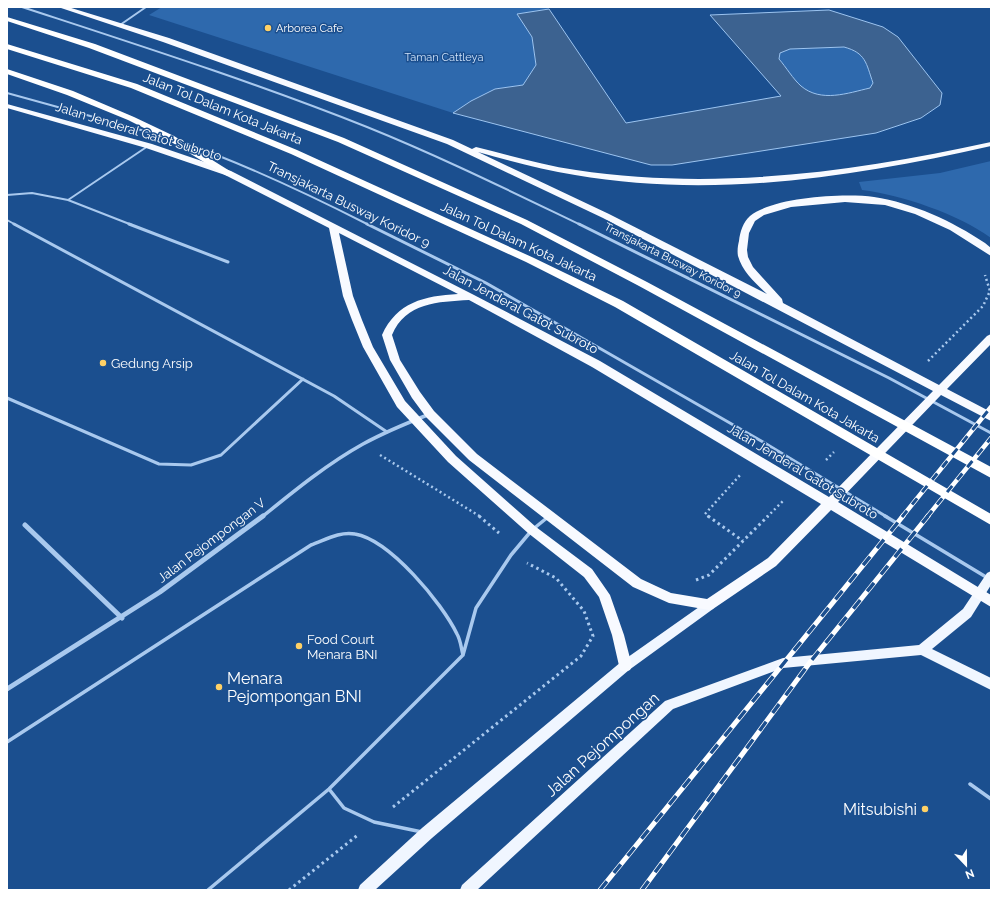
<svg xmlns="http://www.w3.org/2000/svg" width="998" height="897" viewBox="0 0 998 897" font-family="Raleway,sans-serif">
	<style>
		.green { fill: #2e69ad }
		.water { fill: #3c6290; stroke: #9cc4f0; fill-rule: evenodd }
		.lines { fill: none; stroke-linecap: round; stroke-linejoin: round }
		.path-far1 { stroke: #a9c9ee; stroke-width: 2.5; stroke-dasharray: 2 3; stroke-linecap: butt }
		.path { stroke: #a9c9ee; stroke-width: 3; stroke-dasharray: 2.5 3.5; stroke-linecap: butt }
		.service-far2 { stroke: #a9c9ee; stroke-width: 2 }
		.service-far1 { stroke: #a9c9ee; stroke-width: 3 }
		.service { stroke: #a9c9ee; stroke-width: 3.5 }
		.minor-far1 { stroke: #a9c9ee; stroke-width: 3.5 }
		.minor { stroke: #a9c9ee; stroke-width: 5 }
		.primary { fill: #f0f6ff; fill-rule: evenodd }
		.trunk { fill: #f8faff; fill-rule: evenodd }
		.motorway { fill: #fff; fill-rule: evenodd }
		.rail-far1-casing { stroke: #fff; stroke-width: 4.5 }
		.rail-casing { stroke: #fff; stroke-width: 5 }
		.rail-far1 { stroke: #1b4f8f; stroke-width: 3; stroke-dasharray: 8; stroke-linecap: butt }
		.rail { stroke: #1b4f8f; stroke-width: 3.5; stroke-dasharray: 11; stroke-linecap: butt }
		.poi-dot { fill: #ffd166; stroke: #1b4f8f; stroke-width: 1.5 }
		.labels { text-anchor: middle; stroke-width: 3; stroke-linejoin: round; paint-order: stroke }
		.far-poi-label { font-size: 11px; fill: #fff; stroke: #1b4f8f; text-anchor: start }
		.far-park-label { font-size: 11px; fill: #cfe3fa; stroke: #1b4f8f }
		.far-street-label { font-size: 11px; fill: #fff; stroke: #1b4f8f }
		.street-label { font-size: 13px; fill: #fff; stroke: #1b4f8f }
		.poi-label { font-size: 13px; fill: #fff; stroke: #1b4f8f; text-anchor: start }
		.near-poi-label { font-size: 16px; fill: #fff; stroke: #1b4f8f; text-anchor: start }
		.near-street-label { font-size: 16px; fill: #fff; stroke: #1b4f8f }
	</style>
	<rect width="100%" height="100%" fill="#1b4f8f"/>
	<path class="green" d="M162 7H546L549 9 518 14 532 37 536 65 523 85 495 89 471 101 453 113 149 15Z
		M844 47C866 53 866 63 873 83L870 88C848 93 821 103 801 86 793 79 786 67 779 59L780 52 790 49Z
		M991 161V238C958 214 902 195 862 190L859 182 940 173Z"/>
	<path class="water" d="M549 9 626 123 781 96 710 15 829 10 883 27 898 37 942 93 940 105 921 118 876 133 672 165H651L453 113 471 101 495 89 523 85 536 65 532 37 517 14ZM844 47C866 53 866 63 873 83L870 88C848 93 821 103 801 86 793 79 786 67 779 59L780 53 790 49Z"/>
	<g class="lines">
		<path class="path-far1" d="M928 361 983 306 990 291 985 275
			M380 455 481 517
			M826 460 834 452
			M709 517 705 514 741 474
			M767 517 783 501"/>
		<path class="path" d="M479 516 499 533
			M708 516 743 541
			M696 580 709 575 768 516
			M393 807 581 656 593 636 584 611 556 578 527 563
			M289 890 359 834"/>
		<path class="service-far2" d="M22 7C138 45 254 82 367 127 439 156 510 191 581 225
			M120 25 146 7
			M7 93 159 135
			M182 142C247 165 308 194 369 225
			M7 195 32 193 68 200 148 146
			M68 200 132 225
			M7 220 16 225"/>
		<path class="service-far1" d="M14 224 334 396 387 432
			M129 224 228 262
			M367 224 486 283 763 442 887 517
			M579 224 889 378 991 433
			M7 398 159 464 191 465 221 455 303 379"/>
		<path class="service" d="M885 516 991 580
			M7 742 311 545C325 540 340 531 355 534 390 540 442 603 457 634 461 641 461 648 463 655
			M970 784 991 799
			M329 789 344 808 374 822 422 832
			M208 890 329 789 463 655 476 608 511 555 532 530 548 517"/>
		<path class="minor-far1" d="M262 517C294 491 327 464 363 444 385 432 407 423 430 414"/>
		<path class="minor" d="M25 525 122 618
			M7 689 160 592 263 516"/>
		<path class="primary" d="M991 571V585L971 617 932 649 991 678V690L921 655 783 668 673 709 477 890H460L462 885 665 701 783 658 919 645 963 609 987 573Z
			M709 600 713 601 715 605 713 609 629 670 432 838 375 890H358L360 885 422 828 621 662Z"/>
		<path class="trunk" d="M58 7H68L169 38 453 140 472 149 476 147C509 155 542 165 576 170 716 191 855 172 991 142V146C855 177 713 199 575 175 542 170 510 161 478 152L609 214 767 294C756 284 742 271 738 256 737 251 738 245 739 241 740 232 743 222 750 216 774 197 843 193 874 197 913 203 952 221 985 243L991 248V256L950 230 915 214 885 205 845 202 791 207 764 215 755 221 749 233 747 250 748 257 753 267 782 299 783 303 939 385 987 336 991 334V344L947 389 991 412V421L941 395 838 502 991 595V607L831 510 776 566 713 609 709 610 669 603 633 587 469 460 426 417 412 398 390 360 382 335C397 302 424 296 458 294L339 233 353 296 362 320 373 347 405 401 456 456 536 527 592 569 610 595 624 635 632 666 630 670 625 672 620 670 612 635 599 597 584 577 528 533 448 462 397 407 363 347 352 320 343 296 329 228 225 175 146 148 7 108V104L152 144 231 171 474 295 600 361 829 497 933 391 603 218 447 144 163 42ZM469 300 592 367 821 504 768 558 707 599 671 593 641 579 477 454 434 411 420 392 400 360 392 335C406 302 438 302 469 300Z"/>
		<path class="motorway" d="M7 17 95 44 344 138 527 220 647 282 991 467V478L639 286 521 224 338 142 89 48 7 21Z
			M7 44 137 84 297 150 534 258 623 301 991 514V525L615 307 526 262 291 154 131 88 7 49Z
			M7 69 73 91 134 117 174 136 233 173 228 176 225 175 168 140 128 120 67 95 7 74Z"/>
		<g class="rail-far1-casing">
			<path id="rail-far1" d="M902 517 991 407
				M927 517 991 438"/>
		</g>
		<g class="rail-casing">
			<path id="rail" d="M600 890 903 516
				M642 890 811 661 928 516"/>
		</g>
		<use href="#rail-far1" class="rail-far1"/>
		<use href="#rail" class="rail"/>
	</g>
	<g class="poi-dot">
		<circle cx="268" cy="28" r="4"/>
		<circle cx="103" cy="363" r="4"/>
		<circle cx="299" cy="646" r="4"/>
		<circle cx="219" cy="687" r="4"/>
		<circle cx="925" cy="809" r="4"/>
	</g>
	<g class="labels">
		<g class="far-poi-label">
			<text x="276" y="32">Arborea Cafe</text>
		</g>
		<g class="far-park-label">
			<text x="444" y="61">Taman Cattleya</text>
		</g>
		<g class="far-street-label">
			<text transform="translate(673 260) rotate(27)" y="4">Transjakarta Busway Koridor 9</text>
		</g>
		<g class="street-label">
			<text transform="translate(223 108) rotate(22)" y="5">Jalan Tol Dalam Kota Jakarta</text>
			<text transform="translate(139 131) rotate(17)" y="5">Jalan Jenderal Gatot Subroto</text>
			<text transform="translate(349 204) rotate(26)" y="5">Transjakarta Busway Koridor 9</text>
			<text transform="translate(519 241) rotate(25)" y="5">Jalan Tol Dalam Kota Jakarta</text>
			<text transform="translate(521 309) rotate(28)" y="5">Jalan Jenderal Gatot Subroto</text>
			<text transform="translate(805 396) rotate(30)" y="5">Jalan Tol Dalam Kota Jakarta</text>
			<text transform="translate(803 471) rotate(31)" y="5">Jalan Jenderal Gatot Subroto</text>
			<text transform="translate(211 540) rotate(-37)" y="5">Jalan Pejompongan V</text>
		</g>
		<g class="poi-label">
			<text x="111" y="368">Gedung Arsip</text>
			<text x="307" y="644">Food Court<tspan x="307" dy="15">Menara BNI</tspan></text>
		</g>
		<g class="near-poi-label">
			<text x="227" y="684">Menara<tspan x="227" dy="18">Pejompongan BNI</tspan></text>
			<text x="917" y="815" text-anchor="end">Mitsubishi</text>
		</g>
		<g class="near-street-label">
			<text transform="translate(602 744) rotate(-42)" y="6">Jalan Pejompongan</text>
		</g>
	</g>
	<rect width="998" height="897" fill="none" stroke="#ffffff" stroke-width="16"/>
	<g transform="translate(966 865) rotate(158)" stroke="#1b4f8f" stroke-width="3" paint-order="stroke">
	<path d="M0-3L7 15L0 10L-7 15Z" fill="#ffffff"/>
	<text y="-6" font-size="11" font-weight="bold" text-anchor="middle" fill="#ffffff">N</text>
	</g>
</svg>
